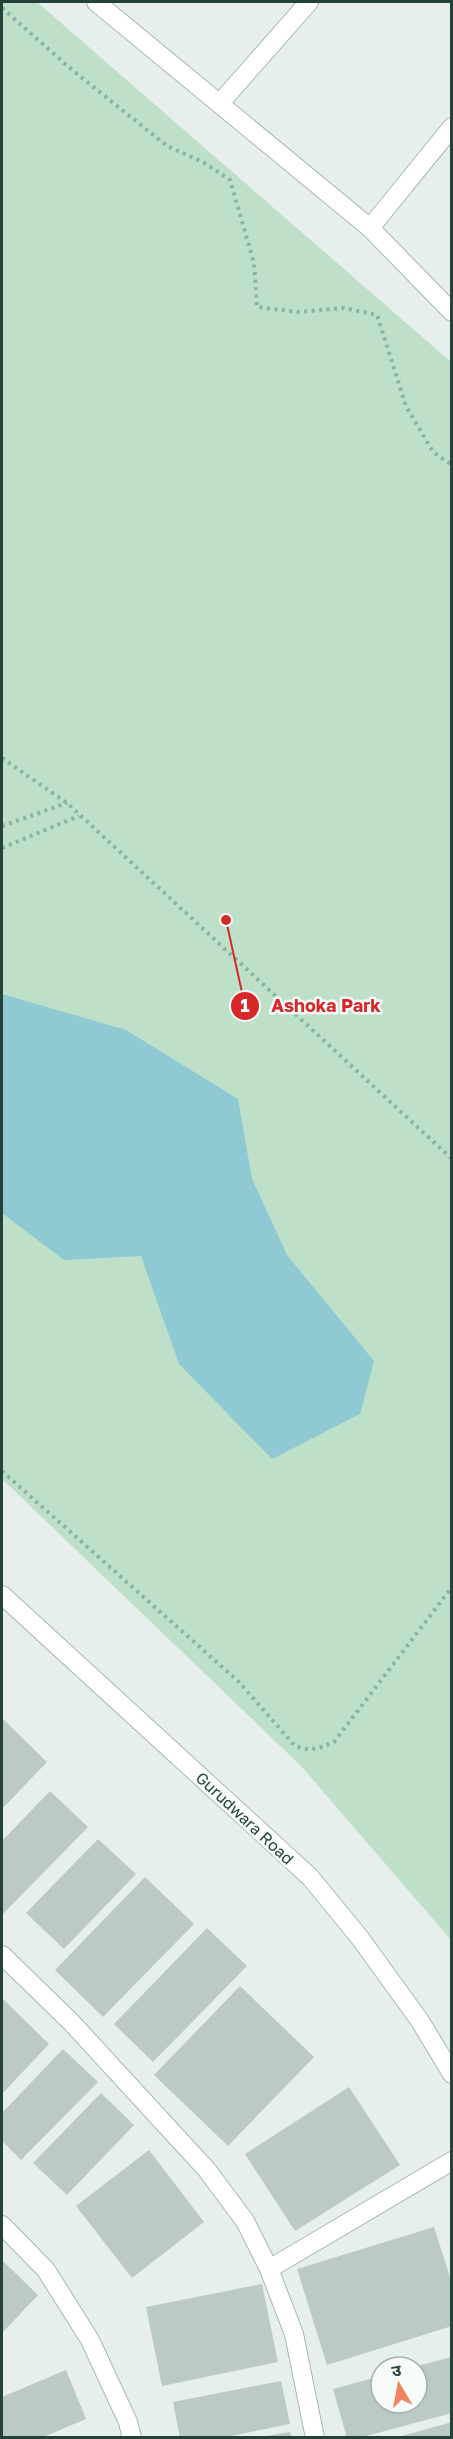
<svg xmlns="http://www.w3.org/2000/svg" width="453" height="2439" viewBox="0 0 453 2439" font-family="'Golos Text','Noto Sans Devanagari',sans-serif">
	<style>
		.green { fill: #bfe0c8 }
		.water { fill: #8ec9d4 }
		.building { fill: #bbcac4 }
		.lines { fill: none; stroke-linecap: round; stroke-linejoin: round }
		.minor-casing { stroke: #a8b8b2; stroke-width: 20 }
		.path { stroke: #86b3a5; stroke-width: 4; stroke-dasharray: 3 4.5; stroke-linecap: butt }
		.minor { stroke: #fff; stroke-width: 18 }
		.labels { text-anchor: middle; stroke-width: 5; stroke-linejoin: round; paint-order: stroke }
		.street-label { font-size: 16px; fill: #24423a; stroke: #f7fbf9 }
		.leader { fill: none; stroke: #d62828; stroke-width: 2 }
		.callout-dot { fill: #d62828; stroke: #f7fbf9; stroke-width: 2 }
		.mark-label { font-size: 18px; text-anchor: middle; font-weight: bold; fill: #fff }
		.callout-label { font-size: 18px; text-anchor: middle; font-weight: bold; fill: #d62828; stroke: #f7fbf9; stroke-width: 5; stroke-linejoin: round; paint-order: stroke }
	</style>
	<rect width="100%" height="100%" fill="#e6efeb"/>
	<path class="green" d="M2 2H37L451 362V1940L301 1766 2 1479Z"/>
	<path class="water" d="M2 994 126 1030 238 1099 252 1179 287 1255 374 1361 360 1414 272 1459 179 1364 141 1256 64 1260 2 1213Z"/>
	<path class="building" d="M2 1718 47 1762 2 1809Z
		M50 1791 88 1827 2 1915V1841Z
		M98 1839 136 1874 64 1949 26 1913Z
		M145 1877 194 1924 103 2017 55 1970Z
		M207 1928 247 1966 153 2062 114 2024Z
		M240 1986 314 2057 228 2146 154 2075Z
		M2 1998 49 2044 2 2094Z
		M63 2049 98 2082 21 2160 2 2141V2113Z
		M349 2087 400 2165 295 2231 245 2154Z
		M101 2093 134 2125 67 2195 33 2163Z
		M149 2150 204 2222 132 2278 76 2206Z
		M434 2227 452 2283V2326L327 2365 297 2269Z
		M2 2260 38 2295 2 2333Z
		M262 2284 278 2362 162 2386 146 2307Z
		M452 2357V2413L359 2438H347L333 2389 381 2376V2403H417V2366Z
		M66 2370 86 2419 41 2438H2V2397Z
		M281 2381 290 2424 221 2438H180L173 2402Z
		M452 2422V2438H398V2437Z
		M290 2432 292 2438H266V2436Z"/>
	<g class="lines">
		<g class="minor-casing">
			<path id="minor" d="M96 2 370 228 452 312
				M220 103 309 2
				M370 228 452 127
				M2 1595 310 1877 360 1938 420 2021 452 2074
				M2 1955 71 2022 207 2170 245 2221 269 2269 452 2161
				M2 2225 46 2270 90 2340 128 2422 132 2438
				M269 2269 294 2334 315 2438"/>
		</g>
		<path class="path" d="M2 8 71 69 167 146 203 162 230 180 254 263 257 307 298 312 344 308 377 315 406 406 433 452 452 465
			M2 758 67 803 452 1159
			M2 826 67 803
			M2 848 79 816
			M2 1471 239 1682 295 1746C310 1752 320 1748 334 1742L452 1587"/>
		<use href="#minor" class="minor"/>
	</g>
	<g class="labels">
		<g class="street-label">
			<text transform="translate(245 1818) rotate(43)" y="6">Gurudwara Road</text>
		</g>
	</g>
	<path class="leader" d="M226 920L245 1006"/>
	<g class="callout-dot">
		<circle cx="226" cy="920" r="6"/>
		<circle cx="245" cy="1006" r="15"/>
	</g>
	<g class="mark-label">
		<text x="245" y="1012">1</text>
	</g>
	<g class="callout-label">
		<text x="326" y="1012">Ashoka Park</text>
	</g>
	<rect width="453" height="2439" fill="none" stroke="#24423a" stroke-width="6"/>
	<g transform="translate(399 2385) rotate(350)"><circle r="28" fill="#f7fbf9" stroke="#a3b1ad" stroke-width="1.5"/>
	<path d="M0-4.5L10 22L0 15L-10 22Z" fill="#f4845f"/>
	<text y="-9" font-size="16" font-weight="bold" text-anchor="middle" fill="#24423a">उ</text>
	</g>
</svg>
